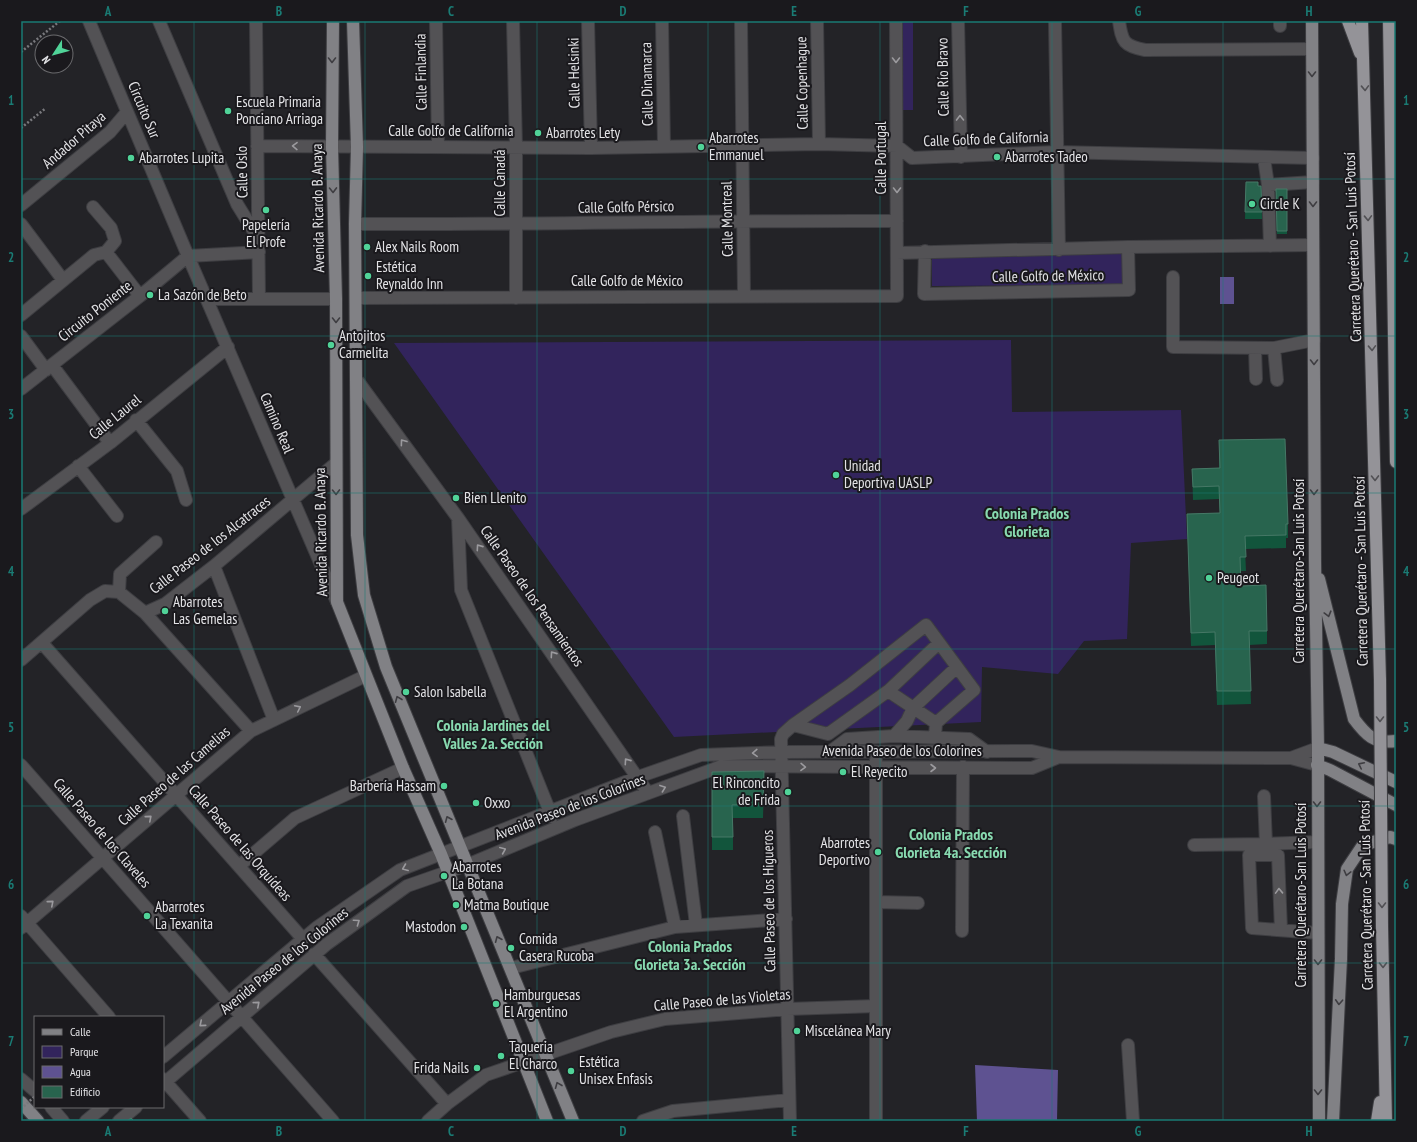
<svg xmlns="http://www.w3.org/2000/svg" width="1417" height="1142" viewBox="0 0 1417 1142" font-family="'PT Sans Narrow',sans-serif">
	<style>
		.green { fill: #32245c }
		.water { fill: #5e5291 }
		.lines { fill: none; stroke-linecap: round; stroke-linejoin: round }
		.minor-casing { stroke: #3e3e42; stroke-width: 14 }
		.major-casing { stroke: #3e3e42; stroke-width: 14 }
		.highway-casing { stroke: #3e3e42; stroke-width: 14 }
		.path { stroke: #79797d; stroke-width: 2.5; stroke-dasharray: 2 2; stroke-linecap: butt }
		.minor { stroke: #535255; stroke-width: 12 }
		.major { stroke: #818185; stroke-width: 12 }
		.highway { stroke: #949398; stroke-width: 12 }
		.highway-bridge-casing { stroke: #3e3e42; stroke-width: 14; stroke-linecap: butt }
		.path-bridge { stroke: #79797d; stroke-width: 2.5; stroke-dasharray: 2 2; stroke-linecap: butt }
		.highway-bridge { stroke: #949398; stroke-width: 12 }
		.wall { fill: #12553c }
		.building { fill: #28644e; stroke: #467866 }
		.oneway { stroke: #3e3d41 }
		.oneway2 { stroke: #9b9a9e }
		.oneway3 { stroke: #515054 }
		.grid { fill: none; stroke: #1a7b74; stroke-width: 1; stroke-opacity: 0.55 }
		.poi-dot { fill: #50d398; stroke: #1a191d; stroke-width: 1.5 }
		.labels { text-anchor: middle; stroke-width: 4; stroke-linejoin: round; paint-order: stroke }
		.street-label { font-size: 15px; fill: #e3e3e6; stroke: #1a191d }
		.poi-label { font-size: 15px; fill: #e3e3e6; stroke: #1a191d; text-anchor: start }
		.neighbourhood-label { font-size: 16px; font-weight: bold; fill: #88dab0; stroke: #1a191d }
		.neatline { fill: none; stroke: #1a7b74; stroke-width: 1.5 }
		.grid-label { font-size: 13px; text-anchor: middle; font-weight: bold; fill: #1a7b74 }
	</style>
	<rect width="100%" height="100%" fill="#232327"/>
	<path class="green" d="M899 21H913V110H899Z
		M1122 254 1124 285 932 286V256Z
		M1011 340 1012 412 1181 410 1187 539 1131 543 1127 639 1084 641 1058 674 982 667 981 722 674 737 394 343Z"/>
	<path class="water" d="M1220 277H1234V304H1220Z
		M975 1065 1058 1070 1057 1121H977Z"/>
	<g class="lines">
		<g class="minor-casing">
			<path id="minor" d="M89 21 188 256 337 602
				M159 21 237 204 258 238
				M256 21 259 299
				M436 21 438 147
				M513 21 516 148V298
				M588 21 591 148
				M662 21 664 147
				M741 21 744 296
				M817 21 819 144
				M958 21 961 157
				M1055 21 1059 250
				M1119 21C1122 42 1124 46 1145 50L1312 49
				M1280 26V21
				M257 146 591 148 819 144 897 146 912 158 1056 152 1313 158
				M1264 158 1268 185 1270 246
				M1268 185 1313 182
				M21 205 110 132 127 112
				M93 207 111 228 115 241 106 252 140 296
				M21 224 63 280
				M355 224C536 225 716 220 897 221
				M925 251 924 294 1129 290 1128 247
				M897 253 1128 247 1313 245
				M188 256 259 252
				M1173 277V347L1274 348 1314 340
				M357 298 897 296 896 21
				M207 299H336
				M21 315 94 255 106 252
				M21 336 46 370
				M1255 348 1256 379
				M1274 348 1277 380
				M52 365 110 443
				M357 380 458 518 648 793
				M21 389 140 296 188 256
				M136 420 177 471 186 500
				M78 466 117 516
				M21 509 110 443 228 347
				M458 518 461 590 552 817
				M214 566 274 720
				M119 592 120 574 156 542
				M145 613 165 604 214 566 336 463
				M42 643 303 939
				M21 660 90 600 105 591 119 592 145 613 251 731
				M888 691 939 643
				M894 736 907 721 913 708 957 667
				M935 737 936 723 888 691 828 734 793 725 850 685 926 625 974 690 936 723
				M831 751 847 739 894 736 969 739 987 752
				M1291 758 1318 748
				M876 760V1121
				M21 765 333 1121
				M1264 796 1266 844 1317 842
				M683 816 696 925
				M655 832 675 927
				M1194 845 1266 844V852
				M239 866 295 818 403 768
				M876 902 918 903
				M21 916 109 1017
				M21 928 251 731 365 676
				M1281 930 1278 855H1249L1252 928 1318 933
				M962 931 963 767
				M314 954 447 1104
				M511 968 675 927 786 919
				M1128 1045 1133 1121
				M163 1057 316 928 400 870 638 777 701 755 782 752 1032 751 1059 757 1291 758 1317 765
				M21 1079 35 1091
				M163 1079 200 1121
				M163 1084 327 944 407 886 467 865 575 820 722 766 1032 768 1059 757
				M51 1107 63 1121
				M86 1121 103 1107
				M119 1121 136 1107
				M428 1121 447 1104 486 1075 611 1032 665 1019 788 1009 876 1006
				M643 1121 673 1111 789 1100
				M790 1121 781 739 783 734 793 725"/>
		</g>
		<g class="major-casing">
			<path id="major" d="M333 21 332 147 336 299 337 602 403 768 441 854 547 1121
				M353 21 357 147 355 224 357 535 364 595 386 667 573 1121
				M1312 21 1315 562 1318 748 1319 1121
				M1319 579 1354 719C1366 735 1374 744 1396 741
				M1318 748 1333 752 1396 782
				M1317 765 1330 770 1396 805
				M21 1102 38 1121
				M1333 1121 1341 959 1342 904 1347 869 1363 845 1390 837 1396 839"/>
		</g>
		<g class="highway-casing">
			<path id="highway" d="M1348 21 1360 53
				M1362 21 1380 680
				M1389 21 1396 462
				M1382 926 1386 1121
				M1377 1121 1380 1102"/>
		</g>
		<path class="path" d="M21 52 60 21
			M21 128 46 108"/>
		<use href="#minor" class="minor"/>
		<use href="#major" class="major"/>
		<use href="#highway" class="highway"/>
		<g class="highway-bridge-casing">
			<path id="highway-bridge" d="M1380 680 1382 926"/>
		</g>
		<path class="path-bridge" d="M21 1109 35 1096"/>
		<use href="#highway-bridge" class="highway-bridge"/>
	</g>
	<path class="wall" d="M1246 182 1258 186H1261L1262 219H1245Z
		M1276 189H1287V234H1277Z
		M1219 440 1288 524V538H1286V548L1245 549 1246 571H1240L1241 586 1267 631V644L1249 645 1251 704 1217 705 1215 645 1191 646 1187 514 1220 513 1219 499 1193 500 1192 469 1219 468Z
		M712 772 764 784 763 818H733V850H712Z"/>
	<path class="building" d="M1246 182H1258V186H1261L1262 212H1245Z
		M1276 189H1287V231H1277Z
		M1285 439 1288 524H1286V535L1245 536 1246 557H1240L1241 586 1266 585 1267 631H1249L1251 691H1217L1215 632 1191 633 1187 514 1220 513 1219 486 1193 487 1192 469 1220 468 1219 440Z
		M764 771 763 805H732L733 837H712V772Z
		M131 1118 134 1121H127Z"/>
	<defs><path id="oneway-chevron" d="M-2-3.5L2.5 0L-2 3.5" fill="none" stroke-width="1.6" stroke-linecap="round" stroke-linejoin="round"/></defs>
	<g class="oneway">
		<use href="#oneway-chevron" transform="translate(332 60) rotate(90)"/>
		<use href="#oneway-chevron" transform="translate(1312 74) rotate(90)"/>
		<use href="#oneway-chevron" transform="translate(333 190) rotate(89)"/>
		<use href="#oneway-chevron" transform="translate(1313 204) rotate(90)"/>
		<use href="#oneway-chevron" transform="translate(336 320) rotate(90)"/>
		<use href="#oneway-chevron" transform="translate(1314 362) rotate(90)"/>
		<use href="#oneway-chevron" transform="translate(336 492) rotate(89)"/>
		<use href="#oneway-chevron" transform="translate(1314 492) rotate(90)"/>
		<use href="#oneway-chevron" transform="translate(1328 614) rotate(75)"/>
		<use href="#oneway-chevron" transform="translate(398 699) rotate(-112)"/>
		<use href="#oneway-chevron" transform="translate(1361 765) rotate(-154)"/>
		<use href="#oneway-chevron" transform="translate(1317 804) rotate(90)"/>
		<use href="#oneway-chevron" transform="translate(448 819) rotate(-113)"/>
		<use href="#oneway-chevron" transform="translate(1347 873) rotate(104)"/>
		<use href="#oneway-chevron" transform="translate(498 939) rotate(-113)"/>
		<use href="#oneway-chevron" transform="translate(1318 962) rotate(90)"/>
		<use href="#oneway-chevron" transform="translate(1339 1002) rotate(93)"/>
		<use href="#oneway-chevron" transform="translate(558 1085) rotate(-112)"/>
		<use href="#oneway-chevron" transform="translate(1318 1092) rotate(90)"/>
	</g>
	<g class="oneway2">
		<use href="#oneway-chevron" transform="translate(896 60) rotate(90)"/>
		<use href="#oneway-chevron" transform="translate(960 118) rotate(-91)"/>
		<use href="#oneway-chevron" transform="translate(295 146) rotate(-179)"/>
		<use href="#oneway-chevron" transform="translate(897 190) rotate(90)"/>
		<use href="#oneway-chevron" transform="translate(403 442) rotate(-126)"/>
		<use href="#oneway-chevron" transform="translate(479 547) rotate(-125)"/>
		<use href="#oneway-chevron" transform="translate(553 654) rotate(-125)"/>
		<use href="#oneway-chevron" transform="translate(298 708) rotate(-26)"/>
		<use href="#oneway-chevron" transform="translate(755 753) rotate(178)"/>
		<use href="#oneway-chevron" transform="translate(627 761) rotate(-125)"/>
		<use href="#oneway-chevron" transform="translate(803 767) rotate(1)"/>
		<use href="#oneway-chevron" transform="translate(933 768)"/>
		<use href="#oneway-chevron" transform="translate(663 788) rotate(-20)"/>
		<use href="#oneway-chevron" transform="translate(149 818) rotate(-41)"/>
		<use href="#oneway-chevron" transform="translate(503 850) rotate(-23)"/>
		<use href="#oneway-chevron" transform="translate(405 868) rotate(158)"/>
		<use href="#oneway-chevron" transform="translate(1279 891) rotate(-92)"/>
		<use href="#oneway-chevron" transform="translate(51 903) rotate(-41)"/>
		<use href="#oneway-chevron" transform="translate(357 922) rotate(-35)"/>
		<use href="#oneway-chevron" transform="translate(257 1004) rotate(-41)"/>
		<use href="#oneway-chevron" transform="translate(202 1024) rotate(140)"/>
	</g>
	<g class="oneway3">
		<use href="#oneway-chevron" transform="translate(1365 88) rotate(88)"/>
		<use href="#oneway-chevron" transform="translate(1368 218) rotate(88)"/>
		<use href="#oneway-chevron" transform="translate(1372 348) rotate(88)"/>
		<use href="#oneway-chevron" transform="translate(1375 478) rotate(89)"/>
		<use href="#oneway-chevron" transform="translate(1380 719) rotate(90)"/>
		<use href="#oneway-chevron" transform="translate(1382 905) rotate(90)"/>
		<use href="#oneway-chevron" transform="translate(1383 965) rotate(89)"/>
	</g>
	<path class="grid" d="M194 21V1121M365 21V1121M537 21V1121M708 21V1121M880 21V1121M1052 21V1121M1223 21V1121M21 179H1396M21 336H1396M21 493H1396M21 649H1396M21 806H1396M21 963H1396"/>
	<g class="poi-dot">
		<circle cx="228" cy="111" r="4"/>
		<circle cx="538" cy="133" r="4"/>
		<circle cx="701" cy="147" r="4"/>
		<circle cx="997" cy="157" r="4"/>
		<circle cx="131" cy="158" r="4"/>
		<circle cx="1252" cy="204" r="4"/>
		<circle cx="266" cy="210" r="4"/>
		<circle cx="367" cy="247" r="4"/>
		<circle cx="368" cy="276" r="4"/>
		<circle cx="150" cy="295" r="4"/>
		<circle cx="331" cy="345" r="4"/>
		<circle cx="836" cy="475" r="4"/>
		<circle cx="456" cy="498" r="4"/>
		<circle cx="1209" cy="578" r="4"/>
		<circle cx="165" cy="611" r="4"/>
		<circle cx="406" cy="692" r="4"/>
		<circle cx="843" cy="772" r="4"/>
		<circle cx="444" cy="786" r="4"/>
		<circle cx="788" cy="792" r="4"/>
		<circle cx="476" cy="803" r="4"/>
		<circle cx="878" cy="852" r="4"/>
		<circle cx="444" cy="876" r="4"/>
		<circle cx="456" cy="905" r="4"/>
		<circle cx="147" cy="916" r="4"/>
		<circle cx="464" cy="927" r="4"/>
		<circle cx="511" cy="948" r="4"/>
		<circle cx="496" cy="1004" r="4"/>
		<circle cx="797" cy="1031" r="4"/>
		<circle cx="501" cy="1056" r="4"/>
		<circle cx="477" cy="1068" r="4"/>
		<circle cx="571" cy="1071" r="4"/>
	</g>
	<g class="labels">
		<g class="street-label">
			<text transform="translate(421 72) rotate(-91)" y="5">Calle Finlandia</text>
			<text transform="translate(574 73) rotate(-91)" y="5">Calle Helsinki</text>
			<text transform="translate(943 77) rotate(-91)" y="5">Calle Río Bravo</text>
			<text transform="translate(802 83) rotate(-91)" y="5">Calle Copenhague</text>
			<text transform="translate(647 84) rotate(-91)" y="5">Calle Dinamarca</text>
			<text transform="translate(144 110) rotate(67)" y="5">Circuito Sur</text>
			<text x="451" y="136">Calle Golfo de California</text>
			<text transform="translate(986 139) rotate(-2)" y="5">Calle Golfo de California</text>
			<text transform="translate(74 140) rotate(-41)" y="5">Andador Pitaya</text>
			<text transform="translate(881 158) rotate(-90)" y="5">Calle Portugal</text>
			<text transform="translate(242 172) rotate(-91)" y="5">Calle Oslo</text>
			<text transform="translate(500 183) rotate(-90)" y="5">Calle Canadá</text>
			<text transform="translate(626 207) rotate(-1)" y="5">Calle Golfo Pérsico</text>
			<text transform="translate(318 208) rotate(-91)" y="5">Avenida Ricardo B. Anaya</text>
			<text transform="translate(727 219) rotate(-91)" y="5">Calle Montreal</text>
			<text transform="translate(1353 247) rotate(-92)" y="5">Carretera Querétaro - San Luis Potosí</text>
			<text transform="translate(1048 276) rotate(-1)" y="5">Calle Golfo de México</text>
			<text x="627" y="286">Calle Golfo de México</text>
			<text transform="translate(95 311) rotate(-38)" y="5">Circuito Poniente</text>
			<text transform="translate(115 417) rotate(-39)" y="5">Calle Laurel</text>
			<text transform="translate(277 423) rotate(67)" y="5">Camino Real</text>
			<text transform="translate(321 532) rotate(-91)" y="5">Avenida Ricardo B. Anaya</text>
			<text transform="translate(210 545) rotate(-38)" y="5">Calle Paseo de los Alcatraces</text>
			<text transform="translate(1299 571) rotate(-90)" y="5">Carretera Querétaro-San Luis Potosí</text>
			<text transform="translate(1361 571) rotate(-91)" y="5">Carretera Querétaro - San Luis Potosí</text>
			<text transform="translate(532 596) rotate(55)" y="5">Calle Paseo de los Pensamientos</text>
			<text x="902" y="756">Avenida Paseo de los Colorines</text>
			<text transform="translate(174 776) rotate(-41)" y="5">Calle Paseo de las Camelias</text>
			<text transform="translate(570 807) rotate(-21)" y="5">Avenida Paseo de los Colorines</text>
			<text transform="translate(102 833) rotate(49)" y="5">Calle Paseo de los Claveles</text>
			<text transform="translate(240 843) rotate(49)" y="5">Calle Paseo de las Orquídeas</text>
			<text transform="translate(1301 895) rotate(-90)" y="5">Carretera Querétaro-San Luis Potosí</text>
			<text transform="translate(1366 895) rotate(-91)" y="5">Carretera Querétaro - San Luis Potosí</text>
			<text transform="translate(769 901) rotate(-91)" y="5">Calle Paseo de los Higueros</text>
			<text transform="translate(284 961) rotate(-39)" y="5">Avenida Paseo de los Colorines</text>
			<text transform="translate(722 1000) rotate(-5)" y="5">Calle Paseo de las Violetas</text>
		</g>
		<g class="poi-label">
			<text x="236" y="107">Escuela Primaria<tspan x="236" dy="17">Ponciano Arriaga</tspan></text>
			<text x="546" y="138">Abarrotes Lety</text>
			<text x="709" y="143">Abarrotes<tspan x="709" dy="17">Emmanuel</tspan></text>
			<text x="1005" y="162">Abarrotes Tadeo</text>
			<text x="139" y="163">Abarrotes Lupita</text>
			<text x="1260" y="209">Circle K</text>
			<text x="266" y="230" text-anchor="middle">Papelería<tspan x="266" dy="17">El Profe</tspan></text>
			<text x="375" y="252">Alex Nails Room</text>
			<text x="376" y="272">Estética<tspan x="376" dy="17">Reynaldo Inn</tspan></text>
			<text x="158" y="300">La Sazón de Beto</text>
			<text x="339" y="341">Antojitos<tspan x="339" dy="17">Carmelita</tspan></text>
			<text x="844" y="471">Unidad<tspan x="844" dy="17">Deportiva UASLP</tspan></text>
			<text x="464" y="503">Bien Llenito</text>
			<text x="1217" y="583">Peugeot</text>
			<text x="173" y="607">Abarrotes<tspan x="173" dy="17">Las Gemelas</tspan></text>
			<text x="414" y="697">Salon Isabella</text>
			<text x="851" y="777">El Reyecito</text>
			<text x="780" y="788" text-anchor="end">El Rinconcito<tspan x="780" dy="17">de Frida</tspan></text>
			<text x="436" y="791" text-anchor="end">Barbería Hassam</text>
			<text x="484" y="808">Oxxo</text>
			<text x="870" y="848" text-anchor="end">Abarrotes<tspan x="870" dy="17">Deportivo</tspan></text>
			<text x="452" y="872">Abarrotes<tspan x="452" dy="17">La Botana</tspan></text>
			<text x="464" y="910">Matma Boutique</text>
			<text x="155" y="912">Abarrotes<tspan x="155" dy="17">La Texanita</tspan></text>
			<text x="456" y="932" text-anchor="end">Mastodon</text>
			<text x="519" y="944">Comida<tspan x="519" dy="17">Casera Rucoba</tspan></text>
			<text x="504" y="1000">Hamburguesas<tspan x="504" dy="17">El Argentino</tspan></text>
			<text x="805" y="1036">Miscelánea Mary</text>
			<text x="509" y="1052">Taqueria<tspan x="509" dy="17">El Charco</tspan></text>
			<text x="579" y="1067">Estética<tspan x="579" dy="17">Unisex Enfasis</tspan></text>
			<text x="469" y="1073" text-anchor="end">Frida Nails</text>
		</g>
		<g class="neighbourhood-label">
			<text x="1027" y="519">Colonia Prados<tspan x="1027" dy="18">Glorieta</tspan></text>
			<text x="493" y="731">Colonia Jardines del<tspan x="493" dy="18">Valles 2a. Sección</tspan></text>
			<text x="951" y="840">Colonia Prados<tspan x="951" dy="18">Glorieta 4a. Sección</tspan></text>
			<text x="690" y="952">Colonia Prados<tspan x="690" dy="18">Glorieta 3a. Sección</tspan></text>
		</g>
	</g>
	<rect width="1417" height="1142" fill="none" stroke="#1a191d" stroke-width="44"/>
	<rect x="34" y="1016" width="130" height="92" fill="#1a191d" stroke="#6a6a6d"/>
	<rect x="42" y="1029" width="20" height="6" fill="#818185" stroke="#6a6a6d"/>
	<text x="70" y="1036" font-size="12" fill="#e3e3e6">Calle</text>
	<rect x="42" y="1046" width="20" height="12" fill="#32245c" stroke="#6a6a6d"/>
	<text x="70" y="1056" font-size="12" fill="#e3e3e6">Parque</text>
	<rect x="42" y="1066" width="20" height="12" fill="#5e5291" stroke="#6a6a6d"/>
	<text x="70" y="1076" font-size="12" fill="#e3e3e6">Agua</text>
	<rect x="42" y="1086" width="20" height="12" fill="#28644e" stroke="#6a6a6d"/>
	<text x="70" y="1096" font-size="12" fill="#e3e3e6">Edificio</text>
	<g transform="translate(54 54) rotate(234)"><circle r="19" fill="#1a191d" stroke="#6a6a6d"/>
	<path d="M0-3L7 15L0 10L-7 15Z" fill="#50d398"/>
	<text y="-6" font-size="11" font-weight="bold" text-anchor="middle" fill="#e3e3e6">N</text>
	</g>
	<rect x="22" y="22" width="1373" height="1098" class="neatline"/>
	<g class="grid-label">
		<text x="108" y="16">A</text>
		<text x="279" y="16">B</text>
		<text x="451" y="16">C</text>
		<text x="623" y="16">D</text>
		<text x="794" y="16">E</text>
		<text x="966" y="16">F</text>
		<text x="1138" y="16">G</text>
		<text x="1309" y="16">H</text>
		<text x="11" y="105">1</text>
		<text x="1406" y="105">1</text>
		<text x="11" y="262">2</text>
		<text x="1406" y="262">2</text>
		<text x="11" y="419">3</text>
		<text x="1406" y="419">3</text>
		<text x="11" y="576">4</text>
		<text x="1406" y="576">4</text>
		<text x="11" y="732">5</text>
		<text x="1406" y="732">5</text>
		<text x="11" y="889">6</text>
		<text x="1406" y="889">6</text>
		<text x="11" y="1046">7</text>
		<text x="1406" y="1046">7</text>
		<text x="108" y="1136">A</text>
		<text x="279" y="1136">B</text>
		<text x="451" y="1136">C</text>
		<text x="623" y="1136">D</text>
		<text x="794" y="1136">E</text>
		<text x="966" y="1136">F</text>
		<text x="1138" y="1136">G</text>
		<text x="1309" y="1136">H</text>
	</g>
</svg>
